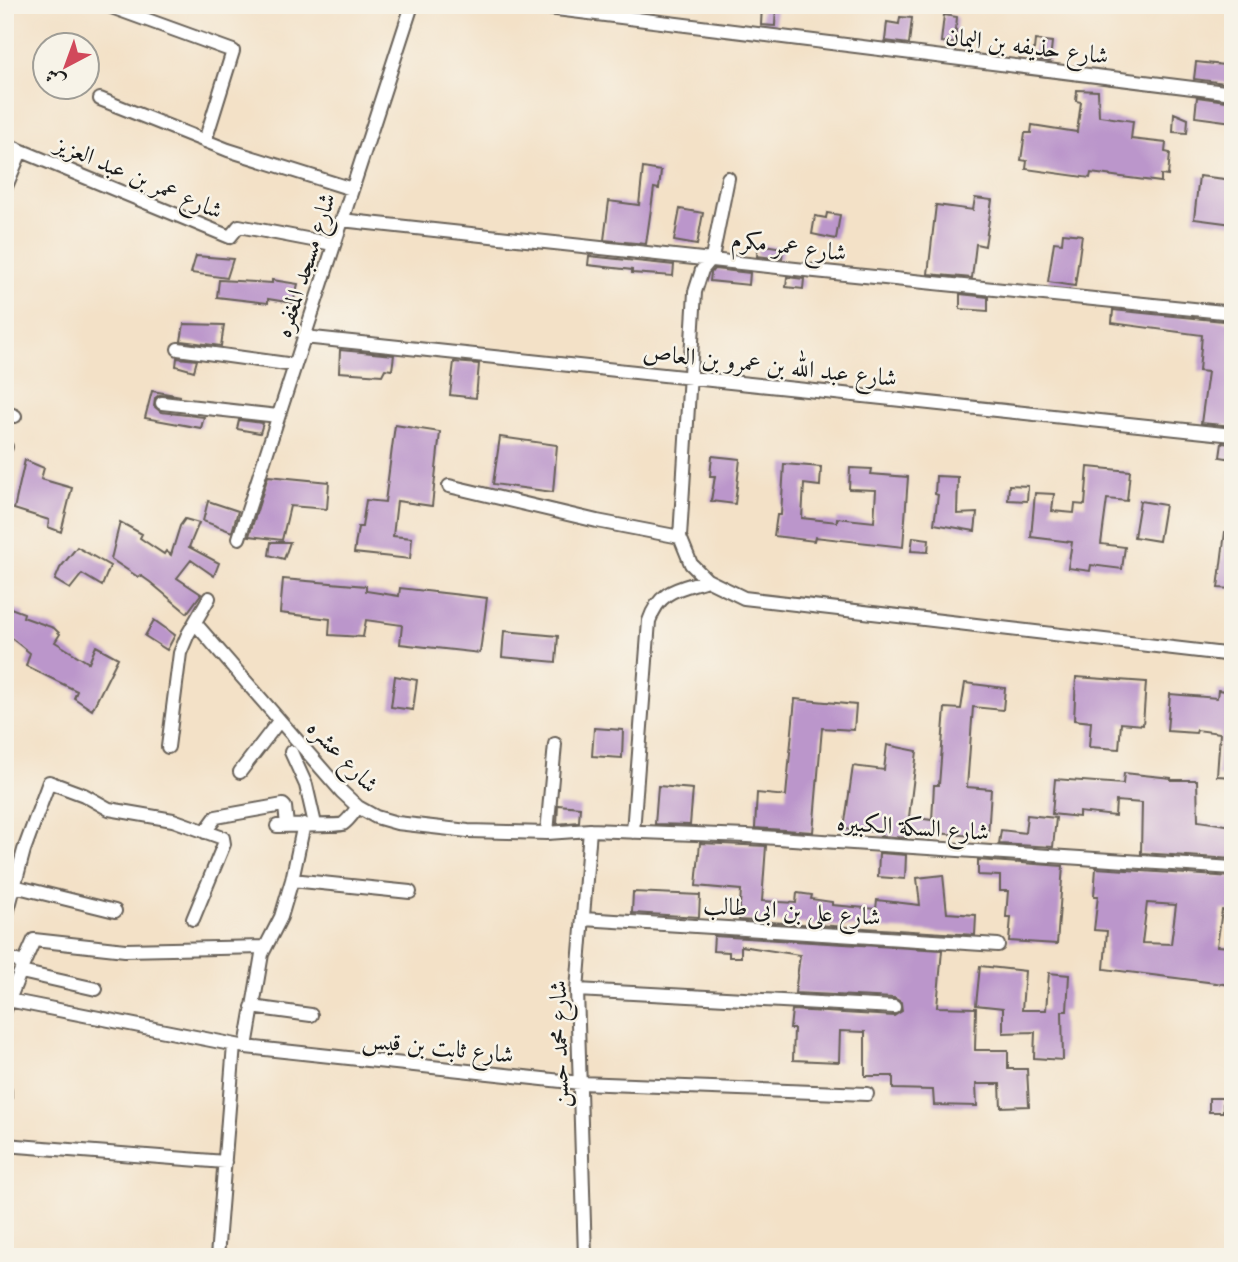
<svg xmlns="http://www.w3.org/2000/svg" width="1238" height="1262" viewBox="0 0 1238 1262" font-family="Cardo,Amiri,serif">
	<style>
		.building { fill: #bb96cb; fill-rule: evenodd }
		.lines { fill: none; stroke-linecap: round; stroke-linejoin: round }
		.street-casing { stroke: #676158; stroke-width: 16 }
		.street { stroke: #fff; stroke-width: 12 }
		.labels { text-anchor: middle; stroke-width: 5; stroke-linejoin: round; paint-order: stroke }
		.street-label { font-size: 24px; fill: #1c1c1c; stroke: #f7f3e8 }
	</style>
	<rect width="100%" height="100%" fill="#f7f3e8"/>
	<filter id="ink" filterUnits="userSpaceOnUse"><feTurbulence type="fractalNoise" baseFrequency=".0143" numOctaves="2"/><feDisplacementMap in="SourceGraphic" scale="14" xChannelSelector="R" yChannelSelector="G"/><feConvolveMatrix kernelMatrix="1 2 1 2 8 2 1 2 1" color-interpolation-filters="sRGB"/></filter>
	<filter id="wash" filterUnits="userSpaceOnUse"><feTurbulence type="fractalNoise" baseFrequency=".00686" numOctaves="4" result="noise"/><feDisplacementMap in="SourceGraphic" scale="28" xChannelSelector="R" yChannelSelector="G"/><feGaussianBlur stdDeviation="1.57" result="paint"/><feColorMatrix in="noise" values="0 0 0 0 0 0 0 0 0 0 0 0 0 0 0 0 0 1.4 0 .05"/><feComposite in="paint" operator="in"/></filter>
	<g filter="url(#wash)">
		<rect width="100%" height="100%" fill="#f3e1c7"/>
		<g id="blocks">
			<path class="building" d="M762 5H776L775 26 761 25Z
				M944 15 957 17 955 43 941 42Z
				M900 17 912 18 909 44 885 41 887 22 899 24Z
				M1035 40 1052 42 1050 61 1033 59Z
				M1196 62 1233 66V84L1194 79Z
				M1077 90 1098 91 1099 116 1133 121 1131 139 1166 143 1165 152 1170 153 1168 176 1161 175V182L1091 173 1090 178 1026 169 1027 161 1021 160 1025 133H1031L1032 125 1077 132 1081 102 1076 101Z
				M1197 97 1233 102V122L1195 117Z
				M1174 113 1188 119 1187 133 1173 132Z
				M643 168 661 171 659 189 654 188 646 244 604 240 609 201 639 205Z
				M1199 176 1233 180V224L1194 219Z
				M975 198 992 200 985 246 976 244 972 278 928 274 936 205 973 210Z
				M680 209 703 213 697 245 674 241Z
				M827 213 840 215 836 239 812 234 815 216 826 218Z
				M1063 233 1082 235 1075 286 1048 282 1054 242 1062 243Z
				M758 244 783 248 782 259 757 256Z
				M196 256 233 259 227 278 191 273Z
				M589 256 674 265 673 276 632 273V270L588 265Z
				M714 269 750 273 749 285 710 281 711 273Z
				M787 277 804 279 803 289 786 287Z
				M219 280 272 283V280L298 284 293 303 268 299V303L217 297Z
				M960 294 988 297V311L960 309Z
				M1113 310 1233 322V426L1201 423 1208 372 1199 371 1202 335 1112 323Z
				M184 324 224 325 221 346 181 341Z
				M340 350 394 355 392 370 385 369 382 375 339 372Z
				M177 358 197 360 194 371 176 366Z
				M454 362 479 364 476 398 450 395Z
				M152 391 181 396 159 395 155 398 154 406 161 412 204 417 201 428 145 418Z
				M239 420 263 423 260 433 237 429Z
				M395 425 440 432 432 506 397 501 393 536 412 538 410 559 354 553 358 527H362L366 500 385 502Z
				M500 437 557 445 553 492 493 484Z
				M1222 443 1233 444V459L1220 457Z
				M712 456 740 459 735 504 711 501 715 476H710Z
				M25 460 44 468 41 479 72 488 61 532 48 527 49 520 14 509Z
				M784 464 821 467 820 486 804 484 802 518 837 522V518L874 522 876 490 849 489 850 468 872 469 871 474 908 477 903 547 815 537 814 541 774 536 777 515H781Z
				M1088 467 1130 471 1127 501 1107 499 1101 544 1125 547 1122 569 1091 565 1090 571 1068 568 1072 542 1031 537 1035 493 1054 494 1052 511 1074 513 1075 504 1085 505Z
				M268 476 329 482 327 509 290 506 282 540 249 536Z
				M936 476 958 477 957 514 977 513 975 531 934 524 938 495 935 494Z
				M1009 485 1028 486 1027 501 1008 500Z
				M208 501 238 511 232 532 203 521Z
				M1140 501 1165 505 1159 541 1134 537Z
				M185 519 199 523 189 547 219 563 214 576 191 560 177 578 201 594 187 613 150 582 140 575 138 577 111 559 120 522 142 534 140 538 164 554 166 551 171 555 180 526Z
				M1225 532H1233V589L1218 588Z
				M913 537 929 539 928 552 911 551Z
				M271 542H290L284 559 269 555Z
				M77 547 110 566 102 586 82 574 70 589 55 580 60 568Z
				M283 579 366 586V591L399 596 400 588 487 598 480 653 400 644 402 625 366 620 363 637 329 635 330 619 280 613Z
				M8 607 24 613 23 617 54 628 60 634 55 642 89 663 96 646 118 658 92 710 74 698 77 691 26 666 30 653 5 633V613Z
				M154 620 175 635 167 650 145 636Z
				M504 631 558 636 556 662 502 657Z
				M395 676 417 680 413 710 391 707Z
				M1076 677 1146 682 1143 725 1121 723 1119 749 1089 747 1091 722 1074 720Z
				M965 683 1005 688 1003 710 973 707 967 787 991 789 988 837 921 832V835L907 833V838L880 836V832L844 829 853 766 884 770 887 745 917 751 909 817 932 820 934 785H939L945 708 961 709Z
				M1218 690 1233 692V777L1217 776 1220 733 1197 730 1196 733 1167 731 1170 694 1217 698Z
				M795 699 856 705 854 730 822 728 813 832 755 828 757 793 786 796Z
				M594 728 623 730 622 758 592 756Z
				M1124 773 1171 778V780H1197L1198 821 1233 826V859L1141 853 1142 803 1116 801 1115 816 1079 812V817L1052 814 1055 779 1123 784Z
				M658 786 693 789 690 825 655 824Z
				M558 805 580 807 579 822 557 824Z
				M1027 815 1056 818 1053 847 999 844 1001 830 1025 833Z
				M700 843 766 846 762 901 796 903 797 893 812 895 811 899 832 902V905L876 909 877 900 920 905 917 878 943 875 947 913 976 915 975 935 739 920 741 890 696 886Z
				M879 853 906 855 905 879 878 877Z
				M978 860 1063 866 1057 944 1009 941 1011 917H1006L1008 891H1000V876L978 875Z
				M1096 868 1233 877 1232 911 1222 910 1217 946 1233 947 1232 985 1104 969 1107 931 1094 930 1098 896H1094ZM1147 903 1176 905 1171 944 1142 943Z
				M633 892 700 895 699 917 632 913Z
				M714 936 942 950 937 1007 976 1008 975 1050H1008V1069H1027L1029 1106 1001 1107 1000 1084H976L977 1106 934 1105 933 1090 893 1089V1076H865V1032L840 1031 839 1062 793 1060 794 1029H790L792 1010 894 1016 902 1011 901 1002 894 998 795 993 800 955 741 946V957H729V952L713 951Z
				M980 966 1025 971 1022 1010H1046L1049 973 1069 975 1067 1011H1062L1063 1060 1034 1058 1035 1032 1003 1033V1008L976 1005Z
				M1209 1098H1223V1112H1209Z"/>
		</g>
	</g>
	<g filter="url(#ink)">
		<use href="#blocks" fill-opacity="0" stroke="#676158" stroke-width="2"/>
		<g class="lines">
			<g class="street-casing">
				<path id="street" d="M106 5 233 51 205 141
					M524 5 1233 93
					M100 99 228 150 352 189
					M5 144 230 237 239 226 333 244
					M728 178 712 258 702 270 695 292 680 537 691 564 707 580 744 598 1233 655
					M5 189 21 151
					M341 220 805 270 1233 313
					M304 337 1233 435
					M178 349 294 365
					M162 403 278 416
					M5 412 15 416
					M5 447H6
					M449 486 597 521 680 537
					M239 538 412 5
					M195 623 342 792 358 807 376 817 397 823 468 831 547 833 590 830 747 836 1233 868
					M168 747 180 653 188 634 209 598
					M291 752 306 785 315 824
					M240 772 279 721
					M277 826C287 825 340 826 343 824 349 820 354 812 358 807
					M205 832 216 817 283 805 285 807 287 825
					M633 832 649 621C660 589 679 589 707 580
					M547 833 555 744
					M292 880 410 892
					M14 886 115 911
					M583 919 998 945
					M5 921 24 850 49 782 84 795 109 809 173 820 223 838 224 844 193 919
					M5 958 17 961 23 965 5 1010
					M23 965 34 940 125 950 265 947
					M21 972 96 989
					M577 990 894 1007
					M8 1000 246 1047 580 1083 867 1094
					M252 1007 311 1015
					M246 1047 262 954 281 917 292 880 304 824
					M5 1091V1122
					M5 1145 225 1162
					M217 1257 234 1045
					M585 1257 577 990 590 830"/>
			</g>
			<use href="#street" class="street"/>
		</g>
	</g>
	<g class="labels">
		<g class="street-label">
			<text transform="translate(1027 46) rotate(7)" y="8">شارع حذيفه بن اليمان</text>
			<text transform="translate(139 177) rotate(23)" y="8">شارع عمر بن عبد العزيز</text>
			<text transform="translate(789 246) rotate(7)" y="8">شارع عمر مكرم</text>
			<text transform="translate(305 265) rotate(-72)" y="8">شارع مسجد المغفره</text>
			<text transform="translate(770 365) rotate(6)" y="8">شارع عبد الله بن عمرو بن العاص</text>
			<text transform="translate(343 756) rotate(46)" y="8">شارع عشره</text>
			<text transform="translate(913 827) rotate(4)" y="8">شارع السكة الكبيره</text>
			<text transform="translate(792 911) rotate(4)" y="8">شارع على بن ابى طالب</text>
			<text transform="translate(559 1044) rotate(-91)" y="8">شارع محمد حسن</text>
			<text transform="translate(438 1047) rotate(6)" y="8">شارع ثابت بن قيس</text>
		</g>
	</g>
	<rect width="1238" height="1262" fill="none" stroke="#f7f3e8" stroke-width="28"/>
	<g transform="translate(66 66) rotate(221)"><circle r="33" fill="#f7f3e8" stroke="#9f9d96" stroke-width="2"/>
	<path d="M0-5L12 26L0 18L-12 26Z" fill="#d1495b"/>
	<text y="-10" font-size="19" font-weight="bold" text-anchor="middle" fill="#1c1c1c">ش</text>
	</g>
</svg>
